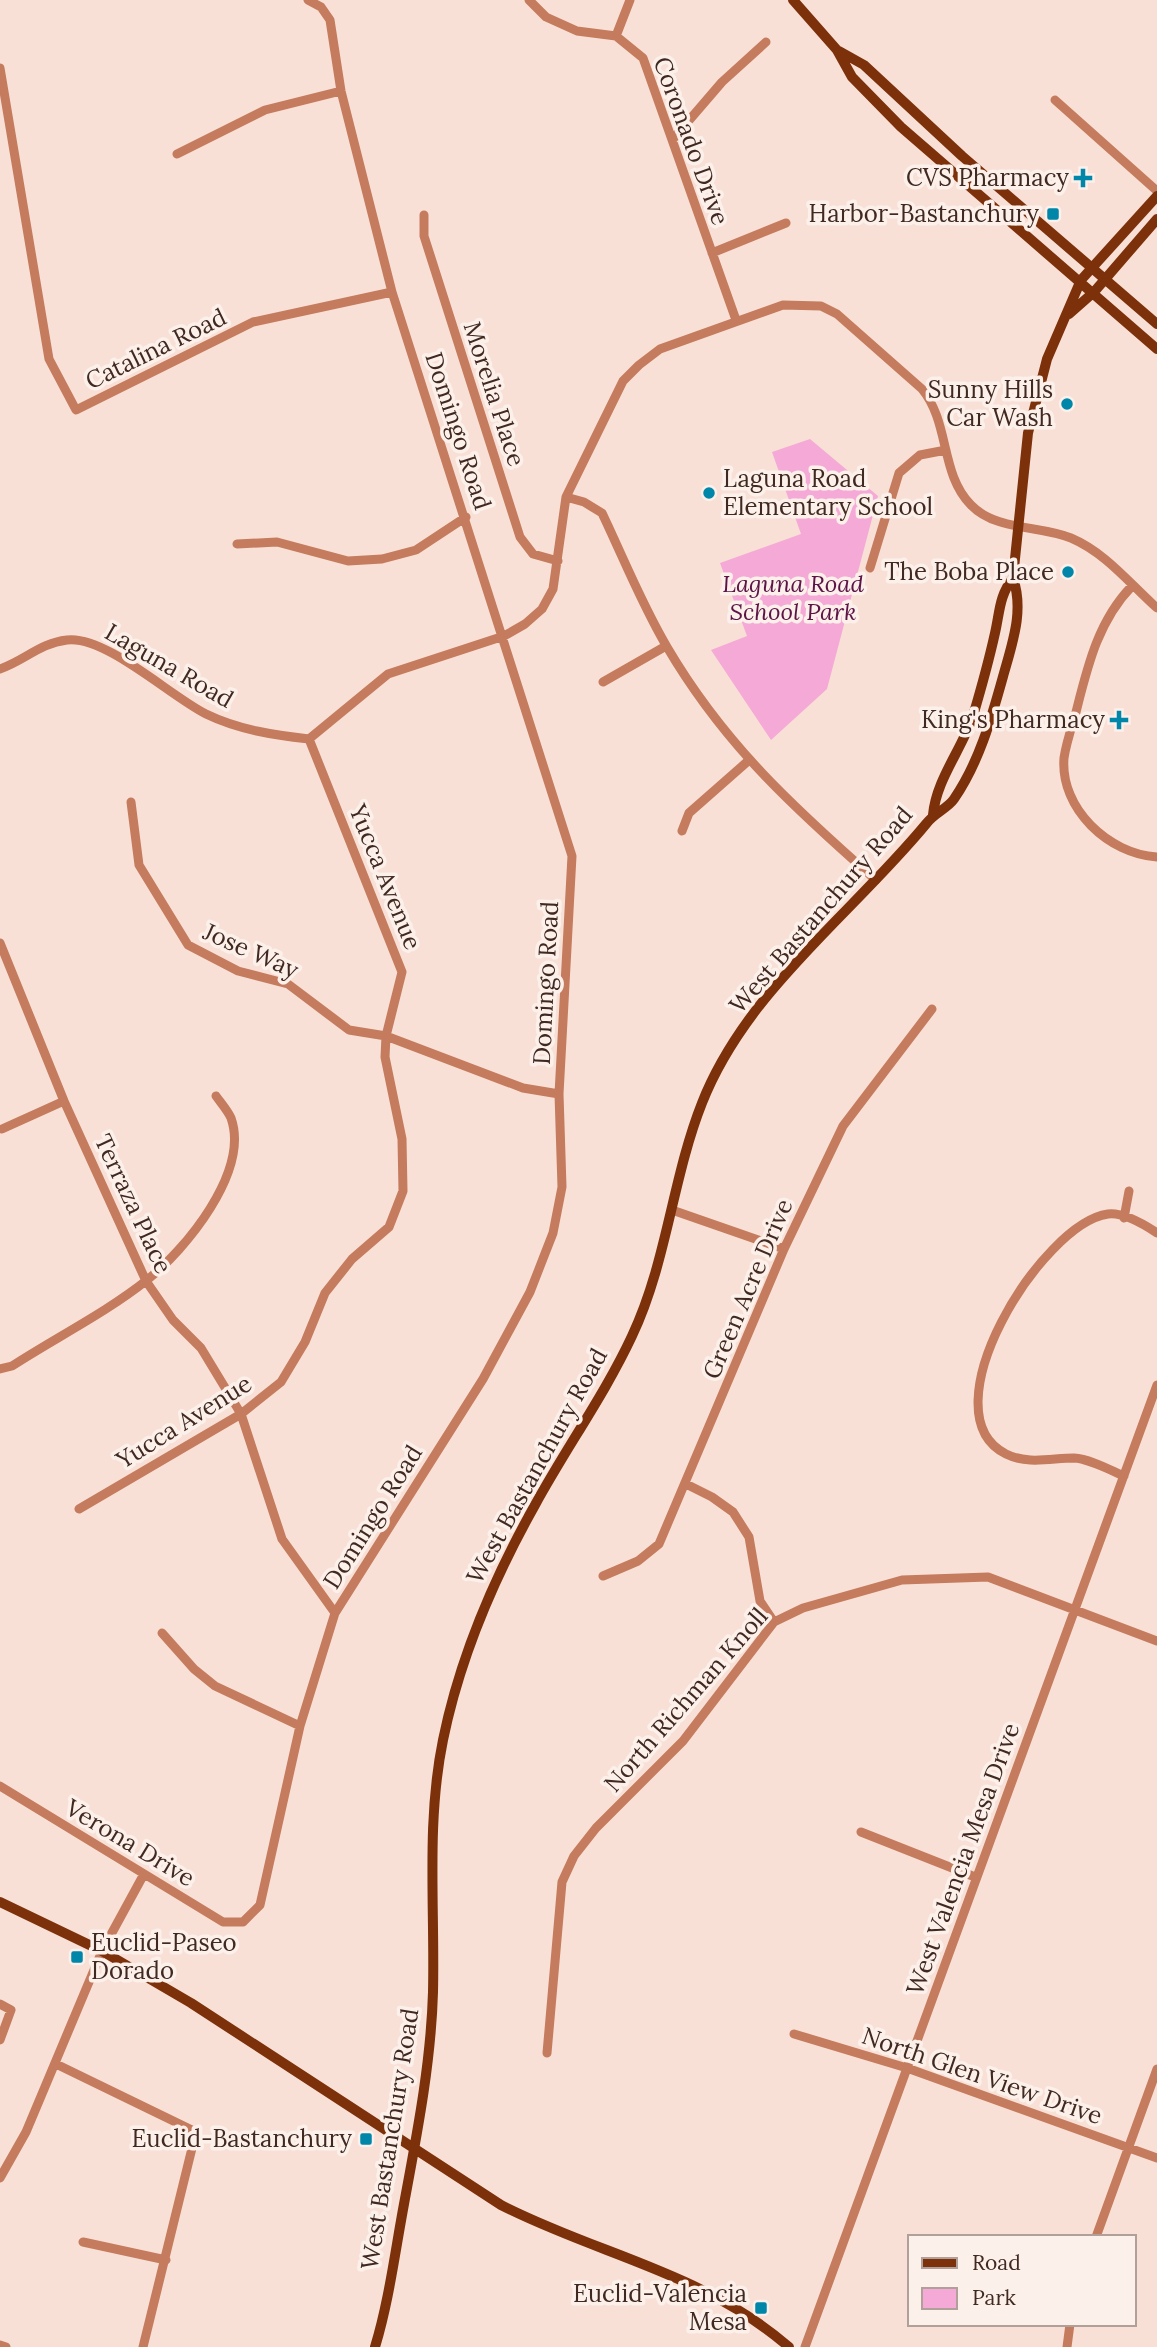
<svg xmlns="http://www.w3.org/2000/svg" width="1157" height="2347" viewBox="0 0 1157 2347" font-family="Lora,serif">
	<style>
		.green { fill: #f5a9d6 }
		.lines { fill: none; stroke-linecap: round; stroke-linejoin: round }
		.minor { stroke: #c57b5d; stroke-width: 9 }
		.major { stroke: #7d310a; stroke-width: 10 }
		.poi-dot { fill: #0086a8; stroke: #fcf0eb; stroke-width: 2.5 }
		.labels { text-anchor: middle; stroke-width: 7; stroke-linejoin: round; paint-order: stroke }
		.street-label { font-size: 24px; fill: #402920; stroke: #fcf0eb }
		.poi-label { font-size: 24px; fill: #402920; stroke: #fcf0eb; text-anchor: end }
		.park-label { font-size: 24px; font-style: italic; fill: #5c1446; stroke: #fcf0eb }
	</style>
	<rect width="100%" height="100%" fill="#f8e0d6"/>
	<path class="green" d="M810 439 878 496 827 689 771 740 711 650 747 636 720 563 801 534 772 452Z"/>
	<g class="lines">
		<path class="minor" d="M529 0 546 17 577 31 616 36 643 58 736 320
			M616 36 630 0
			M0 68 49 359 76 410 253 322 392 292
			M1055 100 1157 191
			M673 139 722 82 766 42
			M177 154 265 110 341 91
			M424 215V236L520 537 533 554 558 561
			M712 253 786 223
			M566 497 584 502 602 513C623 557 642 605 667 647 724 744 793 807 876 880
			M237 544 277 542 348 561 382 559 416 550 466 517
			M870 568 899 473 920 455 946 450
			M1132 586C1097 622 1087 669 1075 716 1071 729 1066 744 1064 758 1060 809 1109 854 1157 857
			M0 669C24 661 40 643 67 640 105 635 170 696 206 714 239 730 274 735 309 739L388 674 504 636 525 624 542 609 553 589 566 497 623 381 639 365 660 349 783 305 821 306 837 314 922 389C950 423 940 474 971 505 996 531 1039 525 1071 538 1106 553 1129 583 1157 608
			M603 682 666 646
			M131 802 139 865 188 945 238 971 288 984 349 1030 386 1036 523 1088 559 1094
			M682 831 689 813 748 761
			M0 943 64 1101 146 1281 173 1320 201 1348 241 1414 282 1539 335 1613
			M2 1129 64 1101
			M672 1210 784 1249
			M1124 1218 1129 1191
			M0 1369 12 1366C55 1338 107 1312 147 1280 185 1250 250 1172 231 1118 228 1111 221 1103 216 1096
			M1124 1476C1110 1470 1090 1459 1074 1458 1052 1458 1028 1465 1006 1454 924 1413 1042 1223 1108 1214 1124 1212 1145 1225 1157 1233
			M686 1484 712 1497 733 1512 749 1537 760 1601 774 1622
			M79 1509 241 1414 281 1382 305 1342 325 1293 352 1259 389 1227 403 1191 402 1139 385 1057 386 1036 402 972 309 739
			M603 1576 638 1561 659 1544 784 1249 843 1126 932 1009
			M162 1633 194 1669 215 1686 300 1726
			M0 1786 223 1922H243L260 1905 300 1726 335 1613 483 1379 530 1292 553 1233 562 1187 559 1094 572 856 392 292 341 91 330 20 321 7 308 0
			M861 1832 975 1877
			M0 2004 11 2010 0 2040
			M794 2034 907 2068 1157 2158
			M547 2053 562 1882 574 1856 596 1828 683 1741 774 1622 803 1608 902 1580 988 1577 1157 1641
			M56 2064 196 2132 143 2347
			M0 2178 26 2132 102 1951 144 1874
			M1096 2237 1157 2069
			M83 2242 166 2260
			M0 2345 6 2347
			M805 2347 1157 1385
			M1067 2347 1070 2324"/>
		<path class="major" d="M793 0 837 50 852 77 901 127 1157 349
			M839 51 864 65 962 156 1157 324
			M1069 314 1094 292 1157 219
			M933 815C936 780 962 749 973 716 981 689 989 660 995 633 1000 611 999 596 1013 578
			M0 1902 102 1951 191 2003 501 2205C601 2256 701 2271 789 2347
			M375 2347C389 2301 395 2252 404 2204 417 2134 431 2063 433 1992 435 1907 426 1823 443 1740 460 1657 494 1578 535 1505 566 1448 605 1394 632 1336 667 1262 672 1179 702 1103 746 991 851 915 926 824 934 813 947 809 954 799 980 761 992 716 1004 673 1013 641 1024 610 1013 578L1028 433 1047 359 1081 280 1157 196"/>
	</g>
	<g class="poi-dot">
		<path d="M1079.5 167.5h7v7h7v7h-7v7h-7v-7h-7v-7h7z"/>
		<rect x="1046" y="207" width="14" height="14" rx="3.5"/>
		<circle cx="1067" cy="404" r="7"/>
		<circle cx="709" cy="493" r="7"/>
		<circle cx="1068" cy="572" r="7"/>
		<path d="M1115.5 709.5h7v7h7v7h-7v7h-7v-7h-7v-7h7z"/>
		<rect x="70" y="1950" width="14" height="14" rx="3.5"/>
		<rect x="359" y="2132" width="14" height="14" rx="3.5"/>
		<rect x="754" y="2301" width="14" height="14" rx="3.5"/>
	</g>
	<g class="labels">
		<g class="street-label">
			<text transform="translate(691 141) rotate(70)" y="8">Coronado Drive</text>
			<text transform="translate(156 349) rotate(-26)" y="8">Catalina Road</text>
			<text transform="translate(494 394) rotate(72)" y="8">Morelia Place</text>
			<text transform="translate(458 431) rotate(72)" y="8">Domingo Road</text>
			<text transform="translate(169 666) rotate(30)" y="8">Laguna Road</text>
			<text transform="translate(385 877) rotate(68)" y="8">Yucca Avenue</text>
			<text transform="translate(821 910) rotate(-49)" y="8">West Bastanchury Road</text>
			<text transform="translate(251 951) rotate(24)" y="8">Jose Way</text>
			<text transform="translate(546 983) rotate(-87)" y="8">Domingo Road</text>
			<text transform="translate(133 1204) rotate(65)" y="8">Terraza Place</text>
			<text transform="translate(748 1289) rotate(-67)" y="8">Green Acre Drive</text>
			<text transform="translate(184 1422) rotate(-32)" y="8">Yucca Avenue</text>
			<text transform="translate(537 1466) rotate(-61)" y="8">West Bastanchury Road</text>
			<text transform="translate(373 1517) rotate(-58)" y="8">Domingo Road</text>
			<text transform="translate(686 1700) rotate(-49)" y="8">North Richman Knoll</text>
			<text transform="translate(130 1843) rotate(31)" y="8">Verona Drive</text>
			<text transform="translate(963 1859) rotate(-70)" y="8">West Valencia Mesa Drive</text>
			<text transform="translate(982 2076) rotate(19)" y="8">North Glen View Drive</text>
			<text transform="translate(390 2139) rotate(-81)" y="8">West Bastanchury Road</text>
		</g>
		<g class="poi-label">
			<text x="1069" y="186">CVS Pharmacy</text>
			<text x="1039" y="222">Harbor-Bastanchury</text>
			<text x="1053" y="398">Sunny Hills<tspan x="1053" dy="28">Car Wash</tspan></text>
			<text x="723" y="487" text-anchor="start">Laguna Road<tspan x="723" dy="28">Elementary School</tspan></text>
			<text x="1054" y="580">The Boba Place</text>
			<text x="1105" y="728">King's Pharmacy</text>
			<text x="91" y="1951" text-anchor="start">Euclid-Paseo<tspan x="91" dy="28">Dorado</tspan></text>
			<text x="352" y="2147">Euclid-Bastanchury</text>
			<text x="747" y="2302">Euclid-Valencia<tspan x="747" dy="28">Mesa</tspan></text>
		</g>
		<g class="park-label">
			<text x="793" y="592">Laguna Road<tspan x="793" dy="28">School Park</tspan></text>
		</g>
	</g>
	<rect x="908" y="2235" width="228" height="91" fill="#fcf0eb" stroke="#b1a09a" stroke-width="2"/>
	<rect x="922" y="2258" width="35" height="10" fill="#7d310a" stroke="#b1a09a" stroke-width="2"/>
	<text x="972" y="2270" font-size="21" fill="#402920">Road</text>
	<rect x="922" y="2288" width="35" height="21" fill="#f5a9d6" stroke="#b1a09a" stroke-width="2"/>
	<text x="972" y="2305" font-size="21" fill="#402920">Park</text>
</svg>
